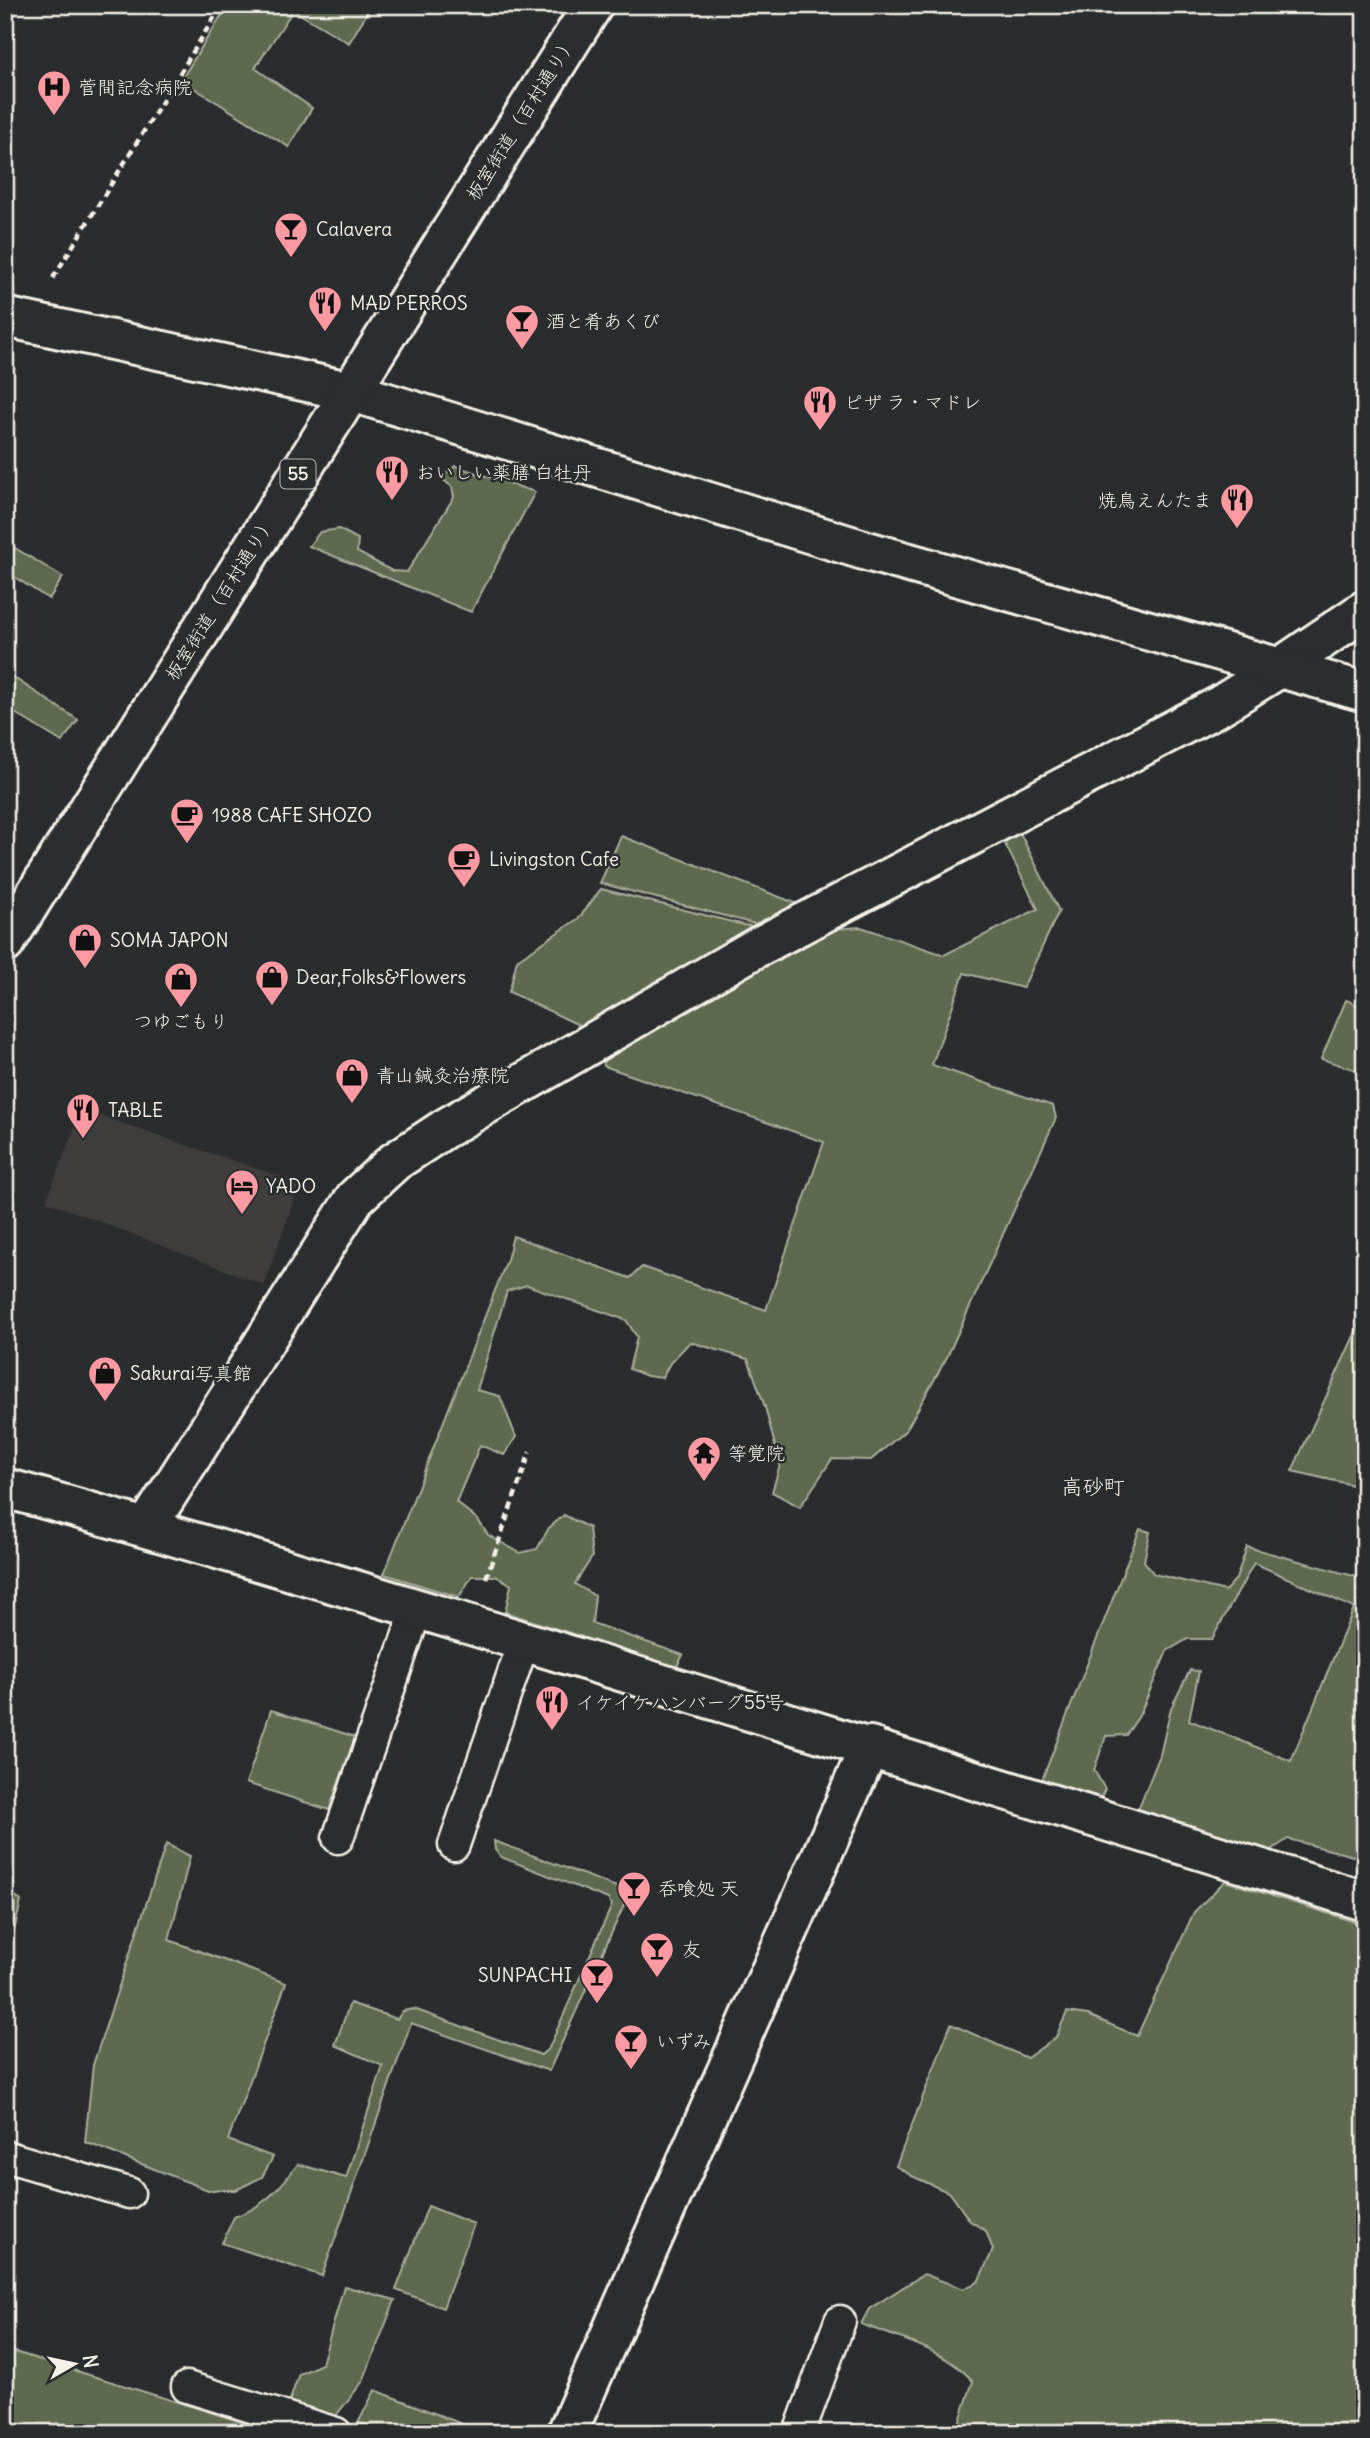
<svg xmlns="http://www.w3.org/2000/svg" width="1370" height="2438" viewBox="0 0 1370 2438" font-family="Delius,'Klee One',sans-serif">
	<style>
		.built { fill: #403d3c }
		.green { fill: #5e6950; stroke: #a9ad9c; stroke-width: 2 }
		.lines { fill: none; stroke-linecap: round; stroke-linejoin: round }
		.lane-casing { stroke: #f4f1e8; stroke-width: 35 }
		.street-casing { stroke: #f4f1e8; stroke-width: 44 }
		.secondary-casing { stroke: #f4f1e8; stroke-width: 44 }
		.primary-casing { stroke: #f4f1e8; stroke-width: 44 }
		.path { stroke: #f4f1e8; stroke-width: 4.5; stroke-dasharray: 7 5; stroke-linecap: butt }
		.lane { stroke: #2a2d2e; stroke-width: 30 }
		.street { stroke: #2a2d2e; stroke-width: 38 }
		.secondary { stroke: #2a2d2e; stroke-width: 38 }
		.primary { stroke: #2a2d2e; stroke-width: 38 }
		.labels { text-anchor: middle; stroke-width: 5; stroke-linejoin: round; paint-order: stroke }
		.shield { fill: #2a2d2e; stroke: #b7b6b0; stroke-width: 2 }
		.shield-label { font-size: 18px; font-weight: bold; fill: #f4f1e8 }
		.poi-label { font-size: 19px; fill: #f4f1e8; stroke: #2a2d2e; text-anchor: start }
		.street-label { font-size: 19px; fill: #f4f1e8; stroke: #2a2d2e }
		.neighbourhood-label { font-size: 21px; fill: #f4f1e8; stroke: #2a2d2e }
	</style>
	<rect width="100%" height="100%" fill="#2a2d2e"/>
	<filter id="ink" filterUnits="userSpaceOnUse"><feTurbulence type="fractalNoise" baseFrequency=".0143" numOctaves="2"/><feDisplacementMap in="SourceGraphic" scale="14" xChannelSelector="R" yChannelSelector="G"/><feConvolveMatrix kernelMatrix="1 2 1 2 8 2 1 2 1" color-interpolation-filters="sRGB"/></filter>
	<g filter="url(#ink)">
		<path class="built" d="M82 1110 300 1183 264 1285 46 1201Z"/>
		<path class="green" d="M228 5H372L349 43 293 10 255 68 312 108 289 147 181 80Z
			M455 466 535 492 471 612 309 546 320 532 339 529 358 539 357 552 392 571 407 572 454 497 452 487 441 478Z
			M5 542 63 577 49 599 5 571Z
			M5 672 78 720 62 742 5 707Z
			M1018 829 1059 911 1023 988 964 973 932 1065 1053 1106 1056 1118 947 1357 906 1430 871 1460 832 1459 800 1507 772 1492 780 1465 765 1407 748 1359 690 1342 670 1363 662 1378 647 1376 629 1369 637 1337 626 1320 527 1285 507 1291 477 1390 500 1396 516 1437 504 1455 480 1445 456 1502 478 1520 488 1535 520 1553 537 1549 549 1528 564 1515 589 1528 592 1557 575 1584 595 1596 592 1623 683 1655 676 1668 505 1612 511 1585 497 1576H472L459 1597 384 1574 507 1260 513 1236 630 1278 642 1267 766 1310 824 1142 604 1066 600 1035 509 992 517 960 579 918 601 889 744 925 793 932 861 927 944 955 1038 909 1003 840Z
			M621 836 798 904 755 924 600 883Z
			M1346 1000 1365 1008V1073L1321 1059Z
			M1365 1312V1460L1353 1485 1292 1471Z
			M1140 1529 1150 1532 1144 1561 1154 1574 1225 1591 1236 1579 1247 1547 1365 1579V1845L1361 1858 1288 1839 1264 1855 1137 1812 1160 1755 1171 1708 1190 1670 1199 1671 1189 1720 1291 1761 1354 1608 1254 1563 1212 1639H1188L1167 1651 1139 1716 1126 1735 1106 1736 1094 1770 1105 1789 1099 1801 1042 1780Z
			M271 1710 355 1737 329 1810 246 1783Z
			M494 1841 630 1892 549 2071 411 2023 322 2276 222 2243 234 2217C264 2207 280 2188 298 2164L346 2178 383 2066 335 2045 350 2003 397 2019 403 2011 414 2009 541 2055 549 2048 612 1905 608 1899 501 1857 495 1850Z
			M166 1844 190 1856 169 1940 286 1983 228 2140 273 2157 262 2177 236 2190H208L85 2142 93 2065Z
			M1225 1881 1365 1925V2433H956L973 2381C944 2349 900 2339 861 2324L869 2309 924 2274 963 2289 978 2282 993 2250 986 2231 970 2221 950 2193 912 2176 896 2166 951 2024 1027 2058 1056 2037 1067 2012 1088 2015 1137 2036 1194 1912Z
			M5 1890 11 1892 21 1901 6 1966Z
			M428 2206 474 2224 443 2308 396 2290Z
			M344 2286 395 2300 363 2381 334 2418 289 2403 299 2374 322 2364Z
			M5 2349 278 2433H5Z
			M375 2390 485 2433H393L358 2423Z"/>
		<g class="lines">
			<g class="lane-casing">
				<path id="lane" d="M338 1838 417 1608
					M454 1845 524 1641
					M5 2156 129 2193
					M187 2387 336 2433
					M799 2433 840 2321"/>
			</g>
			<g class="street-casing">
				<path id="street" d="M5 1488C161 1531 316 1578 471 1625 769 1716 1067 1808 1365 1901
					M147 1527 355 1198 394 1162 444 1129 754 949 1219 706 1281 667 1365 610
					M567 2433 870 1746"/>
			</g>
			<g class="secondary-casing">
				<path id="secondary" d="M5 317 349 391 867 551 1365 692"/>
			</g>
			<g class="primary-casing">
				<path id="primary" d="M5 943 593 5"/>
			</g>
			<path class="path" d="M53 278 222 5
				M486 1578 530 1452"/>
			<use href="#lane" class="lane"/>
			<use href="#street" class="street"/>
			<use href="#secondary" class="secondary"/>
			<use href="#primary" class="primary"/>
		</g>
	</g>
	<defs>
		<g id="hospital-pin" transform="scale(1.75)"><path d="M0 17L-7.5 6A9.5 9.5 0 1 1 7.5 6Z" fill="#ff9aa2" stroke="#2a2d2e"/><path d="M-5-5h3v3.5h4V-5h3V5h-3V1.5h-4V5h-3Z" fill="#111"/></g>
		<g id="bar-pin" transform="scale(1.75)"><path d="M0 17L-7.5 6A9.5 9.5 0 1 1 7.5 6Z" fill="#ff9aa2" stroke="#2a2d2e"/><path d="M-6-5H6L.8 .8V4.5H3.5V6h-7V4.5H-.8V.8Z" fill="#111"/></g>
		<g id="restaurant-pin" transform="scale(1.75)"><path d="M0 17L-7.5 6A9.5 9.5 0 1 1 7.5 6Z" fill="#ff9aa2" stroke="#2a2d2e"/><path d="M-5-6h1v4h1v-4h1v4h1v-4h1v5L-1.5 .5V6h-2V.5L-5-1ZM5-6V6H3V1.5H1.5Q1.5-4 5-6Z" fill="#111"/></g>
		<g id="cafe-pin" transform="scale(1.75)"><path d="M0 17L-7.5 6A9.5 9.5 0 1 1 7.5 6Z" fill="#ff9aa2" stroke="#2a2d2e"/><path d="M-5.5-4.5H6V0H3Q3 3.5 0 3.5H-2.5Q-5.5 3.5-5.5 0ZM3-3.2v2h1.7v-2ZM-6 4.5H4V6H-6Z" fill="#111"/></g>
		<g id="shop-pin" transform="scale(1.75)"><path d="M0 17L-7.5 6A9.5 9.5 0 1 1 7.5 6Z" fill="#ff9aa2" stroke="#2a2d2e"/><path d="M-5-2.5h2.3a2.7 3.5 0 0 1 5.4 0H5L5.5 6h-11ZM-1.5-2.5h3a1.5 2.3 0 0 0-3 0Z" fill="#111"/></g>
		<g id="hotel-pin" transform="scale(1.75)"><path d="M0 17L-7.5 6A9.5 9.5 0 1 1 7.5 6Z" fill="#ff9aa2" stroke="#2a2d2e"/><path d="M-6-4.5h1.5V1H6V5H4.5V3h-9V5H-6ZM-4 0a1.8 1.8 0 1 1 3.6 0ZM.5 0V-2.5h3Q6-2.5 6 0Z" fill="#111"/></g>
		<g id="temple-pin" transform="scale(1.75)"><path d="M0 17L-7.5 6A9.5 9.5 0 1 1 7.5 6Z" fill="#ff9aa2" stroke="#2a2d2e"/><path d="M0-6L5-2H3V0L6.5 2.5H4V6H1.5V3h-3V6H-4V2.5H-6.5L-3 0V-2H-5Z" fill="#111"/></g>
	</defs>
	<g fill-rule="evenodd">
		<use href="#hospital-pin" x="54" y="87"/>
		<use href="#bar-pin" x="291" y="229"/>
		<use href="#restaurant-pin" x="325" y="303"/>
		<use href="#bar-pin" x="522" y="321"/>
		<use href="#restaurant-pin" x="820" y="402"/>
		<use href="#restaurant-pin" x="392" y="472"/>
		<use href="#restaurant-pin" x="1237" y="500"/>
		<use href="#cafe-pin" x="187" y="815"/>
		<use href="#cafe-pin" x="464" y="859"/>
		<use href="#shop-pin" x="85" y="940"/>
		<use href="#shop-pin" x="272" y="977"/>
		<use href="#shop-pin" x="181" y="979"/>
		<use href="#shop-pin" x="352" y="1075"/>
		<use href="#restaurant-pin" x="83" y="1110"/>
		<use href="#hotel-pin" x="242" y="1186"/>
		<use href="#shop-pin" x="105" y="1373"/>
		<use href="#temple-pin" x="704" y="1453"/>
		<use href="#restaurant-pin" x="552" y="1702"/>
		<use href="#bar-pin" x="634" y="1888"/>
		<use href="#bar-pin" x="657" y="1949"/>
		<use href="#bar-pin" x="597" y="1975"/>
		<use href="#bar-pin" x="631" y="2041"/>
	</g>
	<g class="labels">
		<rect class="shield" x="280.5" y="459.5" width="35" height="29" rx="5"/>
		<g class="shield-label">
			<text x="298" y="480">55</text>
		</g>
		<g class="poi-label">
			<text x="78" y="94">菅間記念病院</text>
			<text x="316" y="236">Calavera</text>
			<text x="350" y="310">MAD PERROS</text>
			<text x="546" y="328">酒と肴あくび</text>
			<text x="844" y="409">ピザ ラ・マドレ</text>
			<text x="416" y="479">おいしい薬膳 白牡丹</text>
			<text x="1212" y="507" text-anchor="end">焼鳥えんたま</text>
			<text x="212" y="822">1988 CAFE SHOZO</text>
			<text x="489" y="866">Livingston Cafe</text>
			<text x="110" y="947">SOMA JAPON</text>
			<text x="296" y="984">Dear,Folks&amp;Flowers</text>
			<text x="181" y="1028" text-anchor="middle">つゆごもり</text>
			<text x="376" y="1082">青山鍼灸治療院</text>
			<text x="108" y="1117">TABLE</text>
			<text x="266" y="1193">YADO</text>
			<text x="130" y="1380">Sakurai写真館</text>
			<text x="728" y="1460">等覚院</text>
			<text x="576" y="1709">イケイケハンバーグ55号</text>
			<text x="658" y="1895">呑喰処 天</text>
			<text x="682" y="1956">友</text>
			<text x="572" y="1982" text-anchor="end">SUNPACHI</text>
			<text x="656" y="2048">いずみ</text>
		</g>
		<g class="street-label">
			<text transform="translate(521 118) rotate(-58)" y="7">板室街道（百村通り）</text>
			<text transform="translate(220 598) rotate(-58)" y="7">板室街道（百村通り）</text>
		</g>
		<g class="neighbourhood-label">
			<text x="1093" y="1494">高砂町</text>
		</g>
	</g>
	<rect width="1370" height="2438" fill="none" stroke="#2a2d2e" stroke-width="28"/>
	<rect x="14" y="14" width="1342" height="2410" fill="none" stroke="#f4f1e8" stroke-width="2.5" filter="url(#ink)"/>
	<g transform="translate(74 2364) rotate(81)" stroke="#2a2d2e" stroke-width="5" paint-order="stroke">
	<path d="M0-5L12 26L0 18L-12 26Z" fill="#f4f1e8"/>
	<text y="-10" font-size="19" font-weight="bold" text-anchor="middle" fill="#f4f1e8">N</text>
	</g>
</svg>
